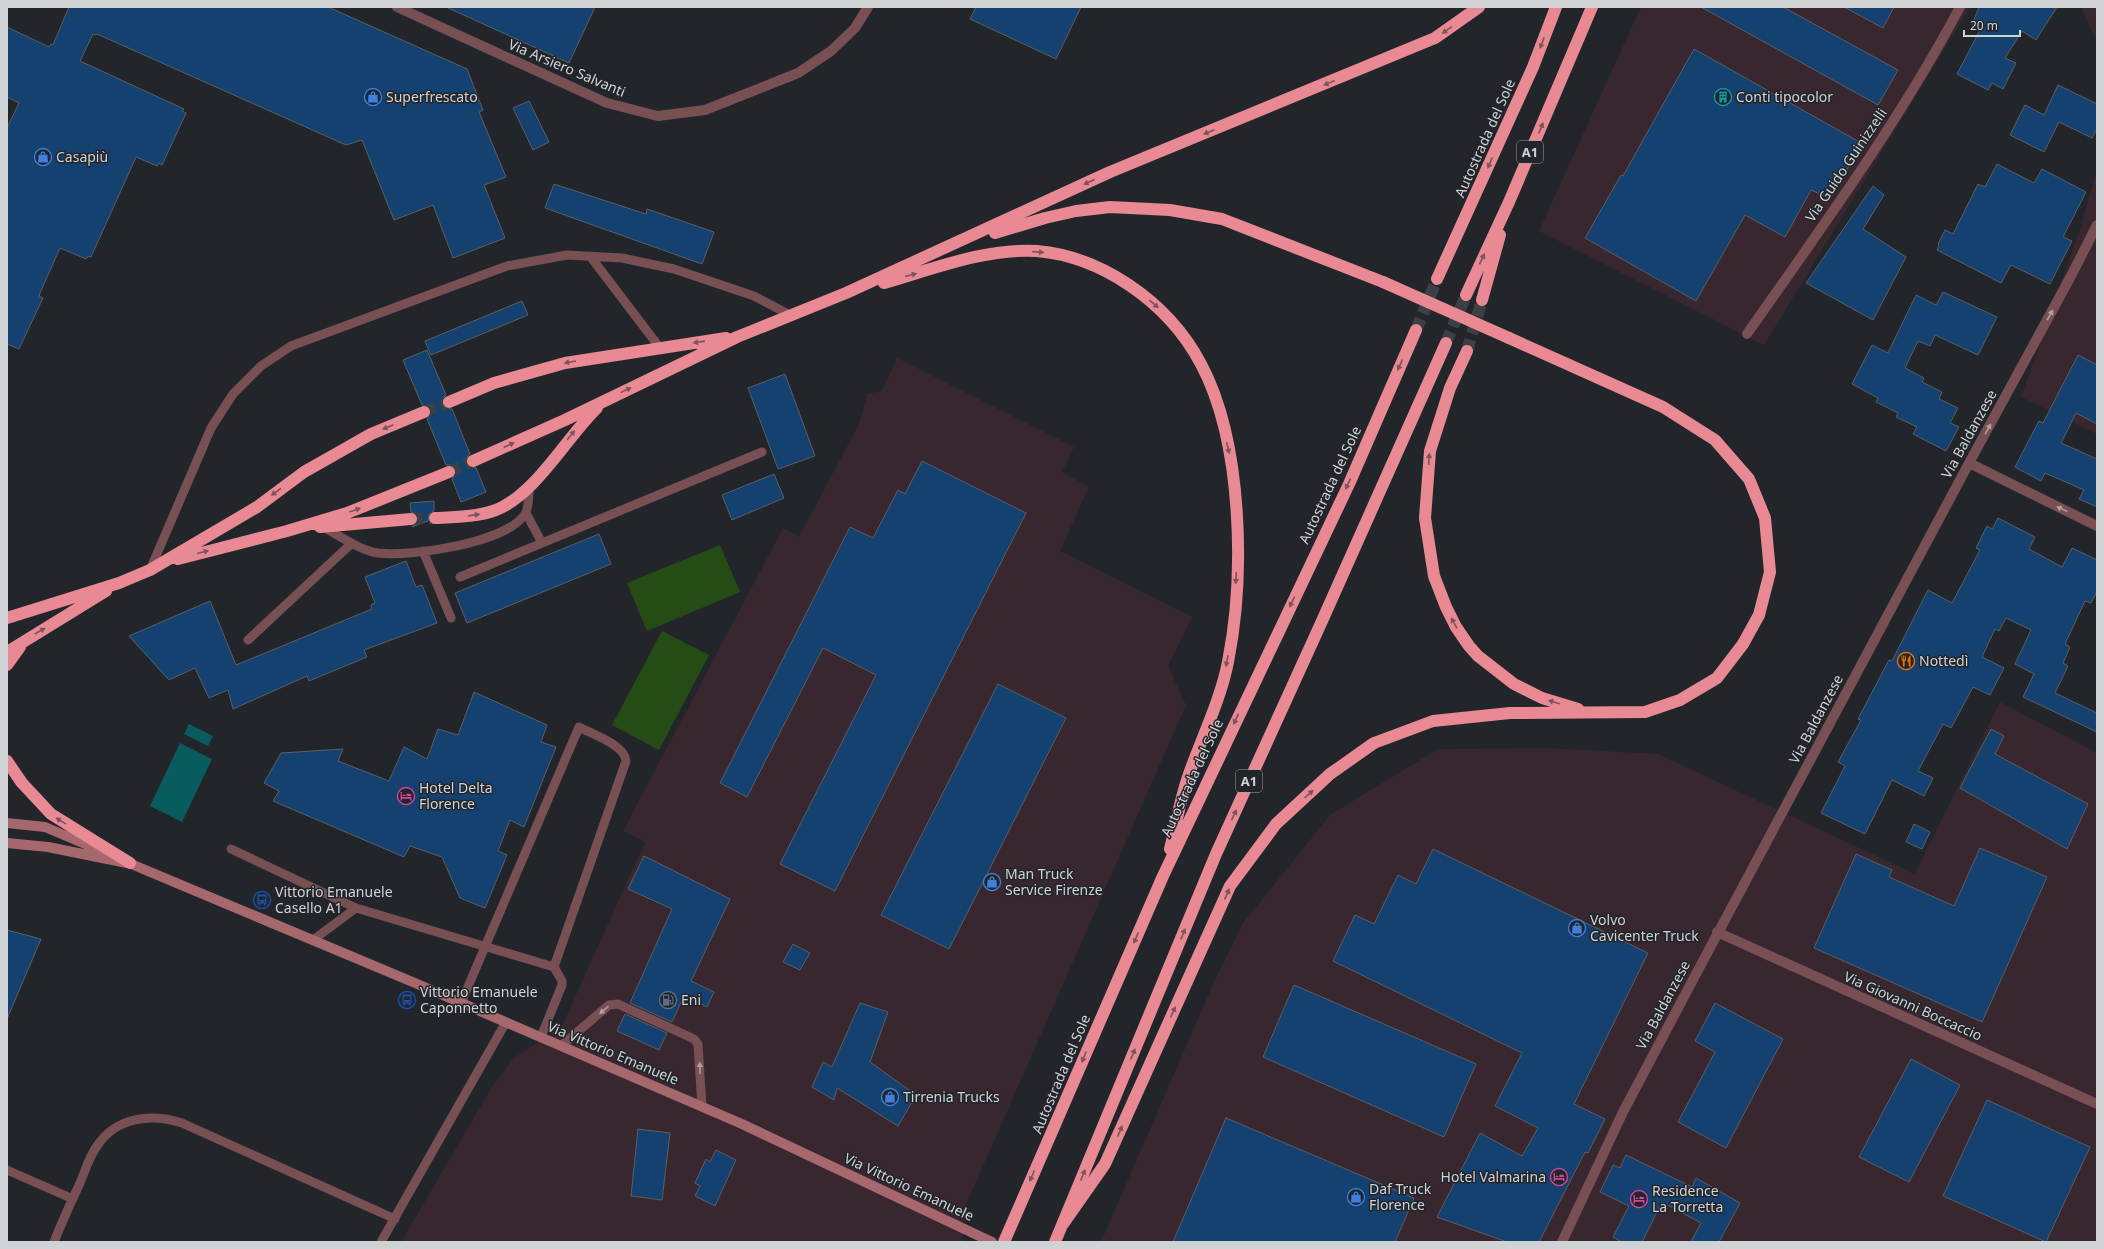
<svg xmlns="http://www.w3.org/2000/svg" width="2104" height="1249" viewBox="0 0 2104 1249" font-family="'Noto Sans',sans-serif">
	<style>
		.industrial { fill: #392730 }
		.green { fill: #264c16 }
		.water { fill: #095c5d }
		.building { fill: #154170; stroke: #5b5f64 }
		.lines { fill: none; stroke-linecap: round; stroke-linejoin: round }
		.motorway-tunnel { stroke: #3c4045; stroke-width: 12; stroke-dasharray: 12 6; stroke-linecap: butt }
		.service { stroke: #785054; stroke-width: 9 }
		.minor { stroke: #785054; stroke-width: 10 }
		.secondary { stroke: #a6676d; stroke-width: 10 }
		.motorway { stroke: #e98993; stroke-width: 12 }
		.motorway-bridge { stroke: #e98993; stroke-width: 12 }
		.oneway { fill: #7c535a }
		.oneway2 { fill: #ad9fa2 }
		.labels { text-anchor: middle; stroke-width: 3; stroke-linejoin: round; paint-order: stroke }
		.shield { fill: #22262b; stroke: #9c9fa3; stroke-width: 1 }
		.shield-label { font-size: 13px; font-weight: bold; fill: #d0d3d6 }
		.street-label { font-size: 14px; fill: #d0d3d6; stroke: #22262b }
		.poi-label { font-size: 14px; fill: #d0d3d6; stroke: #22262b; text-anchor: start }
	</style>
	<rect width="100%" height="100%" fill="#22262b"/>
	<path class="industrial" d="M1641 7H1970L1764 345 1539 231Z
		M2081 7H2097V42Z
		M2097 170V434L2021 397 2079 232Z
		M897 358 1074 447 1062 472 1089 487 1060 551 1192 617 1168 666 1186 705 964 1209 962 1242H401L492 1087 514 1058 562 1026 645 842 623 831 783 528 799 537 859 424 867 394 882 391Z
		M2000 702 2097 753V1242H1101L1214 982 1243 923 1330 815 1438 749 1548 748 1658 754 1915 874Z"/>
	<path class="green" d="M720 545 740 592 647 631 627 583Z
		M662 631 709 655 659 750 612 725Z"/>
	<path class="water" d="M189 724 213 736 208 746 184 734Z
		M180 743 212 759 182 822 150 806Z"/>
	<path class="building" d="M69 7H328L467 69 483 110 479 112 506 177 484 185 505 238 453 258 433 205 394 220 362 140 346 145 97 34 96 35 93 34 80 61 184 109 182 111 186 113 162 165 159 163 157 166 136 157 91 257 88 256 86 259 60 248 40 293 39 296 43 298 19 349 7 344V128L19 103 7 97V27L49 47 51 44 53 45Z
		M446 7H595L569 63Z
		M976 7H1081L1056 59 970 19Z
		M1701 7H1783L1898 70 1878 105Z
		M1844 7H1894L1883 28Z
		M1979 7H2057L2036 40 2022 31 2005 58 2016 63 2003 89 1992 83 1988 90 1957 74 1980 30 1972 25Z
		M1694 49 1863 144 1829 198 1811 190 1785 237 1745 215 1696 301 1585 238 1621 175 1623 176Z
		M2058 85 2097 104V129L2092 138 2059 122 2044 152 2010 135 2025 105 2044 115Z
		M529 101 549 142 533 150 513 108Z
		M1997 164 2034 183 2042 169 2086 192 2063 237 2072 241 2050 284 2011 265 2001 283 1937 250 1939 245 1938 244 1945 230 1953 234 1978 184 1985 187Z
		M554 184 646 214 647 209 714 232 702 264 545 208Z
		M1873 186 1884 195 1863 229 1906 257 1873 320 1806 283Z
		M1943 292 1997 317 1978 355 1935 335 1930 346 1918 341 1905 368 1924 378 1922 382 1942 392 1939 399 1958 408 1950 423 1959 427 1946 451 1913 434 1917 427 1896 417 1898 413 1876 402 1878 398 1852 384 1872 345 1888 353 1916 295 1936 305Z
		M522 301 528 315 431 355 425 341Z
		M427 350 446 395 443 398 442 405 445 408 452 409 470 454 467 457 466 464 469 467 476 468 486 492 461 502 452 479 456 473V469L450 465H446L427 419 431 413V410L428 406 422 405 403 360Z
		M2078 355 2097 365V424L2076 413 2061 443 2097 459V507L2079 499 2084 490 2045 473 2041 481 2015 467 2039 421 2043 423Z
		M785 374 815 456 778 469 748 388Z
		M922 461 1026 513 835 891 780 864 876 675 823 648 747 797 720 783 850 527 873 538 898 490 905 494Z
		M774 474 784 498 732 520 722 495Z
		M434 501V511L429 514 428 521 412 527 418 522V519L417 514 411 512 410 503Z
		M1998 518 2035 537 2029 549 2062 567 2072 548 2097 560V591L2091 603 2085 601 2065 644 2070 647 2063 663 2068 666 2055 693 2097 713V732L2023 697 2034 674 2015 664 2031 630 2006 618 1999 631 1995 629 1982 657 2004 668 1990 695 1973 687 1951 728 1943 724 1918 771 1933 778 1924 796 1892 780 1865 834 1821 813 1845 766 1838 762 1861 720 1858 719 1889 660 1892 661 1928 590 1952 603 1980 550 1976 548 1987 526 1992 529Z
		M599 534 611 564 467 623 455 593Z
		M406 561 416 587 422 585 437 623 364 650 367 657 309 681 307 676 233 709 228 690 209 698 195 668 169 680 129 636 210 601 236 665 372 609 371 605 375 603 365 577Z
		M998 684 1066 718 949 949 881 915Z
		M474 692 547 725 541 742 556 747 524 827 510 820 498 851 507 855 485 908 460 898 442 857 410 846 404 857 273 801 279 791 264 783 281 753 343 749 338 761 389 781 404 747 427 759 438 729 458 735Z
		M1991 729 2004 736 1995 754 2088 804 2067 849 1960 788Z
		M1914 824 1930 832 1922 849 1906 842Z
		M1980 848 2047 877 1982 1022 1814 948 1856 854 1892 870 1889 877 1954 906Z
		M1433 849 1648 953 1574 1104 1605 1119 1588 1153 1585 1152 1539 1242H1507L1437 1217 1480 1133 1522 1156 1538 1128 1495 1106 1522 1053 1333 961 1355 915 1374 924 1398 875 1416 884Z
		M644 856 730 899 691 981 714 992 707 1007 684 996 672 1022 630 1003 672 909 628 889Z
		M7 930 41 939 7 1019Z
		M793 944 810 953 800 970 783 962Z
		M1294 985 1476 1064 1444 1137 1263 1057Z
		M860 1003 888 1012 870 1062 916 1095 898 1126 837 1088 834 1100 812 1087 823 1062 832 1067Z
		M1715 1003 1783 1039 1726 1148 1678 1122 1715 1052 1695 1041Z
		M625 1014 667 1033 659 1050 617 1031Z
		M1911 1059 1960 1085 1909 1182 1859 1157Z
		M1987 1100 2090 1147 2046 1242 1943 1196Z
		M1226 1118 1414 1198 1395 1242H1173Z
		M638 1129 670 1133 662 1200 631 1196Z
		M716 1150 736 1160 715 1206 695 1196 700 1186 695 1183 706 1159 710 1162Z
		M1626 1155 1692 1187 1696 1178 1740 1203 1719 1242H1691L1701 1223 1662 1202 1642 1242H1622L1613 1237 1629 1206 1600 1192 1613 1165 1620 1168Z"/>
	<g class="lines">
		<path class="motorway-tunnel" d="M1416 330 1437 279
			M1446 343 1466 295
			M1467 351 1482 300
			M424 412 449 402
			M449 472 473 461
			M411 519 435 518"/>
		<path class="service" d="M590 256 660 348
			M526 513 542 543
			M323 527C340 536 359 550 378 553 410 557 507 543 525 514 529 508 529 495 529 487
			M423 551 451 618
			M150 570 211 428 233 394 261 366 291 346 507 266 567 255 622 258 674 269 754 296 790 315
			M460 577 762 452
			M248 640 352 543
			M231 849 356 908 554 967 562 981V985L541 1037
			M313 940 356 908
			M461 1003 579 727C592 734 625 745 626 761L554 967
			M561 1046 609 1005 618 1004 694 1039 698 1044 702 1107
			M7 1170 73 1199
			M54 1242C62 1222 71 1202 80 1183 85 1171 89 1157 97 1146 116 1117 151 1113 182 1123L395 1219
			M381 1242 506 1022"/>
		<path class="minor" d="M397 7 607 103 658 116 705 110 798 73 831 51 855 28 868 7
			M1747 334C1822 227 1899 122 1960 7
			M1969 463 2097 526
			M1717 932 2097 1104
			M1562 1242 1623 1112 1696 974 1969 463 2071 276 2097 225"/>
		<path class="secondary" d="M7 823 45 827 104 852
			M7 843 48 847 127 863
			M124 861 415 983 742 1124 992 1242"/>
		<path class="motorway" d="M995 233 1045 218 1076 211 1110 207 1170 210 1222 219 1383 282
			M1437 279 1533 67 1556 7
			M884 283C933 269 985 248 1037 251 1071 254 1101 266 1129 285 1159 305 1184 332 1201 364 1243 443 1245 576 1228 662 1220 702 1201 739 1188 777 1180 800 1176 825 1170 849
			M1466 295 1509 202 1592 7
			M1482 300 1500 235
			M1467 351 1450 388 1430 451 1425 518 1434 576 1446 607 1456 627 1469 646 1478 656 1514 684 1542 698 1578 709
			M449 402 494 383 565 363 726 338
			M473 461 565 420 737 337 846 293 1110 172 1435 38 1479 7
			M435 518C455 517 477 517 496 510 536 494 566 438 597 408
			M320 527 411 519
			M178 559 287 531 347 513 449 472
			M7 618 119 583 150 570 257 507 304 472 334 455 371 434 424 412
			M7 652 106 591
			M7 665 20 647
			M7 761 22 783 51 814 130 863
			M1063 1224 1105 1164 1230 886 1276 824 1330 774 1374 743 1433 721 1510 713 1645 712 1680 700 1717 678 1743 644 1759 615 1770 572 1765 518 1749 479 1715 440 1663 407 1509 338
			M1004 1242 1163 876 1349 484 1416 330
			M1055 1242 1216 854 1322 621 1446 343"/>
		<path class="motorway-bridge" d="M1383 282 1509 338"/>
	</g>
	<defs><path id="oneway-solid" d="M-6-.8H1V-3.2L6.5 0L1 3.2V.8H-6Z"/></defs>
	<g class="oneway">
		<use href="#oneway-solid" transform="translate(1447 30) rotate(145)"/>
		<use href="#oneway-solid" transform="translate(1542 43) rotate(111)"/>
		<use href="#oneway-solid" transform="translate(1329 83) rotate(158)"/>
		<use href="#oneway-solid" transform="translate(1541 128) rotate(-67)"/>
		<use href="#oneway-solid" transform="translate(1209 132) rotate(157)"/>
		<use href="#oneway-solid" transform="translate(1490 163) rotate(114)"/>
		<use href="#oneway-solid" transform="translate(1089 182) rotate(155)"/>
		<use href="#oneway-solid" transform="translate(1038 252) rotate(5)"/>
		<use href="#oneway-solid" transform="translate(1482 259) rotate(-65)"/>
		<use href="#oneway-solid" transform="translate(911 275) rotate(-15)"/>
		<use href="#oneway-solid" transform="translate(1154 304) rotate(41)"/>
		<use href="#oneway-solid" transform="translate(699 342) rotate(172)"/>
		<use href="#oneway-solid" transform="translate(570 362) rotate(170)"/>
		<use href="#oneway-solid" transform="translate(1400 365) rotate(114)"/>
		<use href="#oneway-solid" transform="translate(626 390) rotate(-26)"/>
		<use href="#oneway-solid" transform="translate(388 427) rotate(157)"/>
		<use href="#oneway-solid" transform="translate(571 435) rotate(-51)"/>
		<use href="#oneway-solid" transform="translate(509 445) rotate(-24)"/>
		<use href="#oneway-solid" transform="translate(1228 448) rotate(77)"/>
		<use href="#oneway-solid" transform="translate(1429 459) rotate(-87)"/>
		<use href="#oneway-solid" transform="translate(1348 484) rotate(115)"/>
		<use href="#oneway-solid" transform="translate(276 492) rotate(144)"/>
		<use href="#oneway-solid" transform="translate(355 510) rotate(-20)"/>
		<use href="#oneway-solid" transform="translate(474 515) rotate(-8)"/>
		<use href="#oneway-solid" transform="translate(203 552) rotate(-14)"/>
		<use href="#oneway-solid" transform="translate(1236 578) rotate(93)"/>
		<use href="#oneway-solid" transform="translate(1292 602) rotate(116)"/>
		<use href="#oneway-solid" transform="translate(1454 623) rotate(-119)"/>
		<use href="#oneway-solid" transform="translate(40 631) rotate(-30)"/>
		<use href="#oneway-solid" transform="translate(1227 661) rotate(101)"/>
		<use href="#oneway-solid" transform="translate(1554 702) rotate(-163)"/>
		<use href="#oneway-solid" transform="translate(1236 719) rotate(115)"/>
		<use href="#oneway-solid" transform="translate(1309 794) rotate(-42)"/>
		<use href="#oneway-solid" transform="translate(1234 815) rotate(-65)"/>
		<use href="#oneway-solid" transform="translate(61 821) rotate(-148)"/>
		<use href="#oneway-solid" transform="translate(1227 894) rotate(-66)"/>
		<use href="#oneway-solid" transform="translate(1183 934) rotate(-68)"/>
		<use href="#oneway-solid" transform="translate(1136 938) rotate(113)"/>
		<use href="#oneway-solid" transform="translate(1173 1012) rotate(-66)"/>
		<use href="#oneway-solid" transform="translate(1133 1054) rotate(-68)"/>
		<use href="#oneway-solid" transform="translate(1084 1057) rotate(113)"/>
		<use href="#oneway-solid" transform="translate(1120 1131) rotate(-66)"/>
		<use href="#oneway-solid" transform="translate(1083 1175) rotate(-68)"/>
		<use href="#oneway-solid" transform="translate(1032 1176) rotate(113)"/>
	</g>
	<g class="oneway2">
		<use href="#oneway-solid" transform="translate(2050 315) rotate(-61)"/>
		<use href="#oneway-solid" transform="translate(1988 429) rotate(-61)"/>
		<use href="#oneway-solid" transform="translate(2062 509) rotate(-154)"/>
		<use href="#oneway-solid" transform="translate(604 1010) rotate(140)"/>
		<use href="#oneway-solid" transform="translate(700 1068) rotate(-92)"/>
	</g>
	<defs>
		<g id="shop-ring" transform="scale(0.9)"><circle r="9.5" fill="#22262b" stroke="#3f7fe0" stroke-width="1.5"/><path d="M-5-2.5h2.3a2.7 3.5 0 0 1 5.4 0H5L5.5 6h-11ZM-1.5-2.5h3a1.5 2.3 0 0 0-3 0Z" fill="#3f7fe0"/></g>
		<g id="building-ring" transform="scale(0.9)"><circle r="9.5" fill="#22262b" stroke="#0f9aa8" stroke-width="1.5"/><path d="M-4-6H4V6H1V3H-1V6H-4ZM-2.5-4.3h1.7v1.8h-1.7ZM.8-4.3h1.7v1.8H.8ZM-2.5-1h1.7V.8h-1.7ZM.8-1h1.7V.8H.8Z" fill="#0f9aa8"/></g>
		<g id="restaurant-ring" transform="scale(0.9)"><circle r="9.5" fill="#22262b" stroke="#e8710a" stroke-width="1.5"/><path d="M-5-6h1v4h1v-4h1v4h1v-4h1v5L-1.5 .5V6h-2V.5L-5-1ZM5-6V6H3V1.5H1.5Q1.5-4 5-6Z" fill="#e8710a"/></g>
		<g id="hotel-ring" transform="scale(0.9)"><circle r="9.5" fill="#22262b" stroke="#d1479c" stroke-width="1.5"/><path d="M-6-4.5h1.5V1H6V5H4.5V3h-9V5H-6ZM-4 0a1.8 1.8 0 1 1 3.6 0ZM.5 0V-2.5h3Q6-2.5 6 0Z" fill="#d1479c"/></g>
		<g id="bus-ring" transform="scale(0.9)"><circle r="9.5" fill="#22262b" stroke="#1a4fb4" stroke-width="1.5"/><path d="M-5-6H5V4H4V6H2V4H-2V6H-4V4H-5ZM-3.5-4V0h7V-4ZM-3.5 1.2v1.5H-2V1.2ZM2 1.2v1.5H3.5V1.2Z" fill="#1a4fb4"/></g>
		<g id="fuel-ring" transform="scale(0.9)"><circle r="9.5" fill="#22262b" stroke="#5c6f8a" stroke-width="1.5"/><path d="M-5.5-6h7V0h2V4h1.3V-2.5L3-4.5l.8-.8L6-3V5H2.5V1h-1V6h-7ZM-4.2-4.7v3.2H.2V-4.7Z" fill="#5c6f8a"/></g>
	</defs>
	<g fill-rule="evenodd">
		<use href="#shop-ring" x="373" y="97"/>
		<use href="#building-ring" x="1723" y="97"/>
		<use href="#shop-ring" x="43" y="157"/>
		<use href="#restaurant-ring" x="1906" y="661"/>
		<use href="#hotel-ring" x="406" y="796"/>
		<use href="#shop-ring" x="992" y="882"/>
		<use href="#bus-ring" x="262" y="900"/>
		<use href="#shop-ring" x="1577" y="928"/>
		<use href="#bus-ring" x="407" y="1000"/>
		<use href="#fuel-ring" x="668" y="1000"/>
		<use href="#shop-ring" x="890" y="1097"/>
		<use href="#hotel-ring" x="1559" y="1177"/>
		<use href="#shop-ring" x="1356" y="1197"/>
		<use href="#hotel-ring" x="1639" y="1199"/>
	</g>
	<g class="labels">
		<g class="shield">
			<rect x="1517" y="141" width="26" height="22" rx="3"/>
			<rect x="1236" y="770" width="26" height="22" rx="3"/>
		</g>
		<g class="shield-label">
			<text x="1530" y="157">A1</text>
			<text x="1249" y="786">A1</text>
		</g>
		<g class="street-label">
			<text transform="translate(567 68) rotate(23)" y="5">Via Arsiero Salvanti</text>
			<text transform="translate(1485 138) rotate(-66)" y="5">Autostrada del Sole</text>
			<text transform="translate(1846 165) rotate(-56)" y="5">Via Guido Guinizzelli</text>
			<text transform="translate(1969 434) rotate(-61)" y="5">Via Baldanzese</text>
			<text transform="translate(1330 485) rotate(-65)" y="5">Autostrada del Sole</text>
			<text transform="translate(1816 719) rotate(-62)" y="5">Via Baldanzese</text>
			<text transform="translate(1192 778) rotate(-65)" y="5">Autostrada del Sole</text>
			<text transform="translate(1663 1005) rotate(-62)" y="5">Via Baldanzese</text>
			<text transform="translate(1913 1006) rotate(24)" y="5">Via Giovanni Boccaccio</text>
			<text transform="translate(613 1053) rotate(23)" y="5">Via Vittorio Emanuele</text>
			<text transform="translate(1061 1074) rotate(-67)" y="5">Autostrada del Sole</text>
			<text transform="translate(909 1187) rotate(25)" y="5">Via Vittorio Emanuele</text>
		</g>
		<g class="poi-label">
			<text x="386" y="102">Superfrescato</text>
			<text x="1736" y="102">Conti tipocolor</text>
			<text x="56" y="162">Casapiù</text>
			<text x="1919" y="666">Nottedì</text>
			<text x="419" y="793">Hotel Delta<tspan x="419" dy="16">Florence</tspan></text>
			<text x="1005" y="879">Man Truck<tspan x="1005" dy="16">Service Firenze</tspan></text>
			<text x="275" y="897">Vittorio Emanuele<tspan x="275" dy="16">Casello A1</tspan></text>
			<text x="1590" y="925">Volvo<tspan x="1590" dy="16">Cavicenter Truck</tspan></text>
			<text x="420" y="997">Vittorio Emanuele<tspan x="420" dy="16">Caponnetto</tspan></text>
			<text x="681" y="1005">Eni</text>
			<text x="903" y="1102">Tirrenia Trucks</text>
			<text x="1546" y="1182" text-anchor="end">Hotel Valmarina</text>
			<text x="1369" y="1194">Daf Truck<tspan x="1369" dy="16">Florence</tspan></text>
			<text x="1652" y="1196">Residence<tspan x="1652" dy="16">La Torretta</tspan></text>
		</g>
	</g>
	<rect width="2104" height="1249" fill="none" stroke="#d0d3d6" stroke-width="16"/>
	<path d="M1964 30v6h56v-6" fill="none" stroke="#d0d3d6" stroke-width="2"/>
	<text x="1970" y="30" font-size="12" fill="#d0d3d6" stroke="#22262b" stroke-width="3" paint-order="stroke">20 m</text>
</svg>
